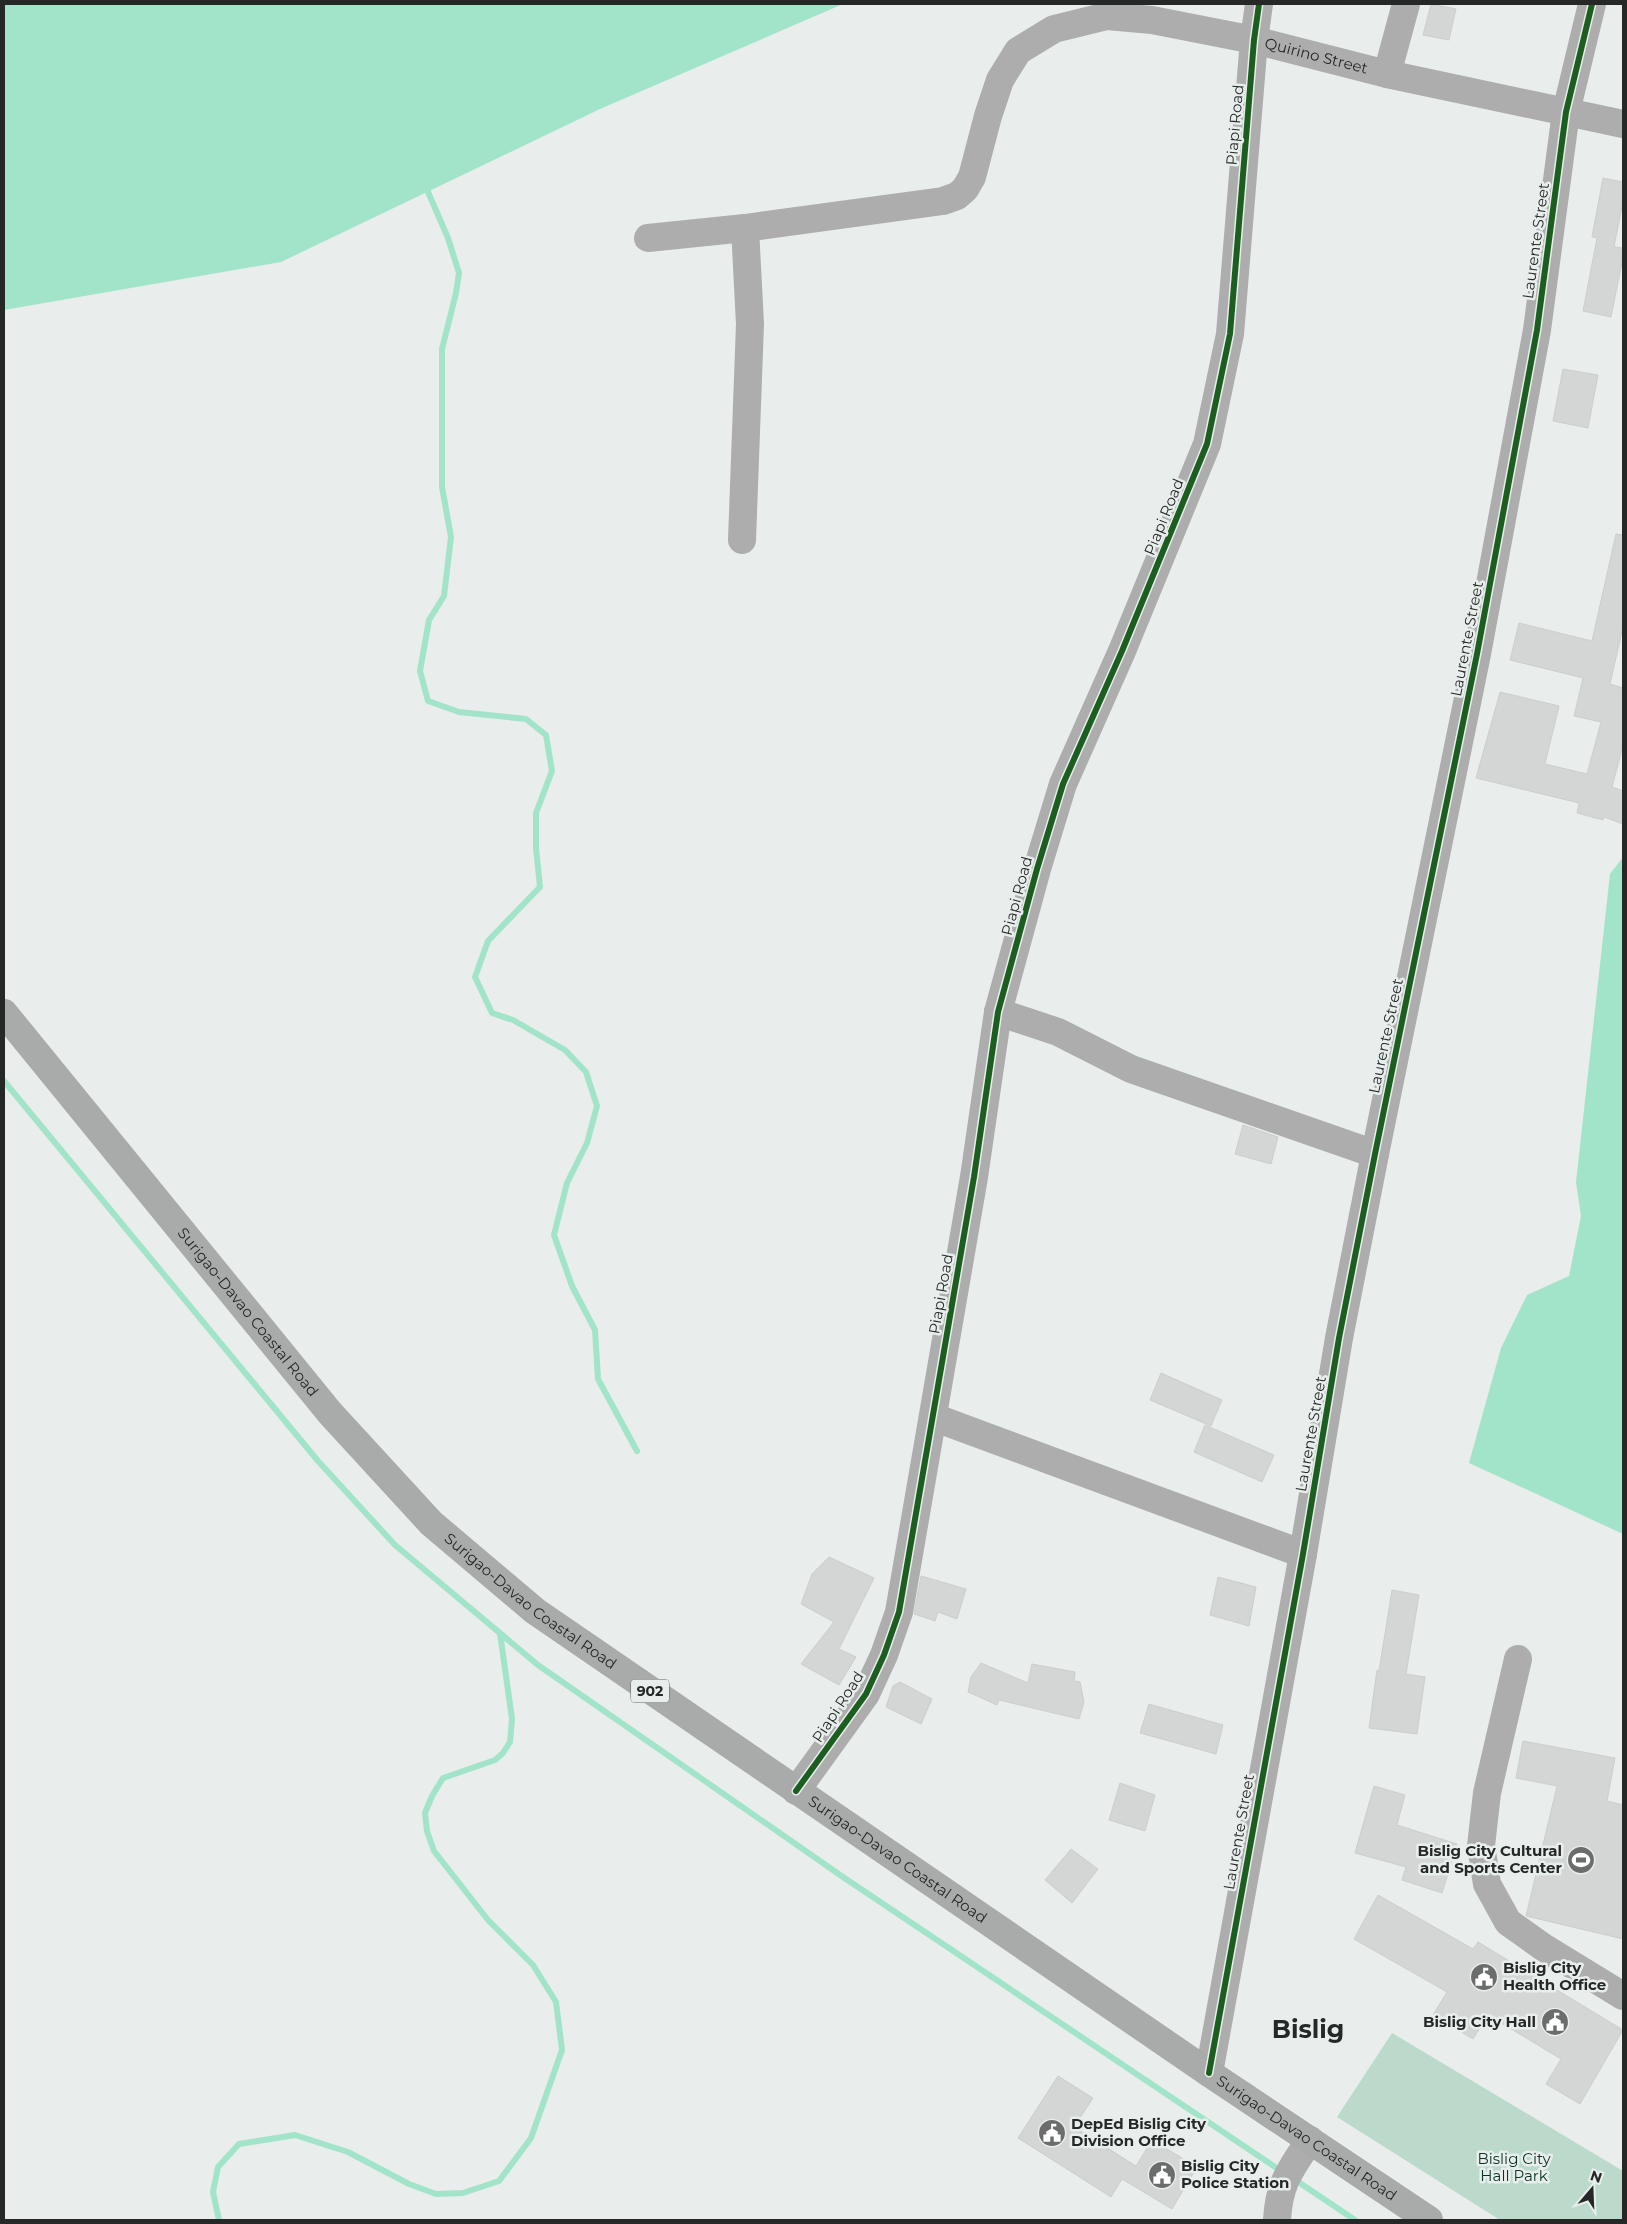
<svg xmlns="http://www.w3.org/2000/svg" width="1627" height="2224" viewBox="0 0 1627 2224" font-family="Montserrat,sans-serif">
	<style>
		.green { fill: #bbdacc }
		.water { fill: #a2e4c9 }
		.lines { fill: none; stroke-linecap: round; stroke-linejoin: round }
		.stream { stroke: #a2e4c9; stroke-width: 6 }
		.building { fill: #d3d6d5; stroke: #cbcecd }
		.minor { stroke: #acadac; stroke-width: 28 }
		.highway { stroke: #a8abaa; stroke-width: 28 }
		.cycleway-casing { stroke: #e8eeeb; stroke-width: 9 }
		.cycleway { stroke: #1b5e20; stroke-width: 6 }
		.labels { text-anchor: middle; stroke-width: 5; stroke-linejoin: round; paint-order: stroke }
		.shield { fill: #e8eeeb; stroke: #606362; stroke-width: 1 }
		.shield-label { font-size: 14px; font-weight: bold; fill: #262827 }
		.street-label { font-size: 15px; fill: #262827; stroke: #e8eeeb }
		.poi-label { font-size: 15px; font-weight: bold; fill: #262827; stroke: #e8eeeb; text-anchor: start }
		.park-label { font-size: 15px; fill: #083324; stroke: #e8eeeb }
		.town-label { font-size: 25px; font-weight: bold; fill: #262827; stroke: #e8eeeb }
	</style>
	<rect width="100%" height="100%" fill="#e9edeb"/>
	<path class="green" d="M1392 2033 1623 2171V2220H1500L1337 2117Z"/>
	<path class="water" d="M4 4H843L600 109 281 262 4 310Z
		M1623 857V1534L1469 1463 1501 1348 1527 1295 1569 1276 1581 1216 1576 1182 1610 874Z"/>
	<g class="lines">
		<path class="stream" d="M425 185 448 238 459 273 456 293 442 349V487L451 537 444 596 429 620 420 671 428 701 459 712 526 719 546 735 552 771 536 813V848L540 887 488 941 475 977 492 1013 513 1020 565 1050 586 1072 597 1106 587 1143 567 1183 554 1235 572 1286 595 1330 598 1379 637 1451
			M4 1081 318 1461 395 1545 538 1665 843 1877 1275 2167
			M1297 2181 1355 2220
			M219 2220 213 2192 218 2167 239 2144 295 2135 348 2152 409 2184 436 2194 463 2193 499 2181 531 2138 562 2050 556 2002 533 1965 488 1920 434 1851 427 1831 425 1813 432 1796 443 1778 495 1760 503 1753 510 1742 512 1719 500 1633"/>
	</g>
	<path class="building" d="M1431 4 1456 9 1449 40 1423 35Z
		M1603 178 1623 182V201L1614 247 1623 248V257L1611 317 1583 311 1597 238 1592 237Z
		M1563 369 1598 375 1588 428 1553 421Z
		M1616 534 1623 535V627L1610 684 1623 688V746L1612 787 1623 791V824L1604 817 1603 820 1577 813 1579 803 1476 778 1500 692 1559 706 1545 764 1587 774 1601 722 1574 716 1583 678 1510 660 1519 623 1592 641Z
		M1243 1125 1278 1137 1271 1164 1235 1154Z
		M1161 1373 1222 1400 1211 1426 1150 1400Z
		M1205 1425 1274 1455 1262 1482 1194 1452Z
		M829 1557 874 1578 839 1649 856 1657 839 1685 801 1664 834 1622 801 1604 812 1574Z
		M921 1576 966 1589 957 1619 938 1612 935 1621 914 1614Z
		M1218 1577 1256 1587 1249 1626 1210 1615Z
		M1392 1590 1419 1595 1406 1674 1425 1677 1417 1734 1369 1728 1377 1670 1379 1671Z
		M981 1663 1028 1683 1032 1664 1075 1672 1074 1681 1080 1682 1084 1702 1079 1719 999 1700 997 1705 968 1692 971 1677Z
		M900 1682 932 1699 921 1724 886 1707 893 1686Z
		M1149 1704 1223 1725 1216 1754 1140 1733Z
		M1523 1741 1615 1758 1607 1801 1623 1805V1939L1526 1916 1557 1786 1516 1778Z
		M1120 1783 1155 1795 1145 1831 1109 1820Z
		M1374 1786 1405 1795 1397 1825 1457 1844 1442 1893 1402 1880 1406 1867 1355 1853Z
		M1071 1849 1098 1869 1072 1903 1045 1880Z
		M1378 1895 1473 1949 1478 1942 1623 2030 1580 2104 1546 2084 1561 2059 1488 2015 1473 2039 1433 2015 1447 1992 1354 1939Z
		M1058 2076 1093 2098 1074 2127 1136 2166 1152 2140 1197 2167 1172 2209 1122 2179 1111 2197 1018 2138Z"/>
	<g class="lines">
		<g class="minor">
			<path d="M1387 74 1406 4"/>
			<path id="s1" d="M648 238 745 228 943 201 957 196 965 189 972 177 988 116 1000 80 1018 51 1054 29 1107 16 1152 20 1254 40 1387 74 1623 124"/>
			<path d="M742 540 750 324 745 228"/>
			<path d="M998 1012 1058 1032 1131 1069 1375 1154"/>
			<path d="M933 1417 1303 1554"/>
			<path d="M1518 1659 1487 1793 1481 1846 1487 1884 1508 1922 1543 1947 1623 1996"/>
			<path d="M796 1791 866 1694 884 1655 899 1612 974 1177 998 1012 1037 869 1063 784 1122 651 1207 444 1230 334 1254 40 1259 4"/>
			<path d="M1209 2073 1303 1554 1339 1338 1375 1154 1477 654 1537 330 1566 112 1592 4"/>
			<path d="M1277 2220C1279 2183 1290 2170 1310 2140"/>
		</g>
		<path class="highway" id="s2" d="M4 1013 330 1413 431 1523 535 1611 1209 2073 1429 2220"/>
		<g class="cycleway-casing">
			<path id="cycleway" d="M796 1791 866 1694 884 1655 899 1612 974 1177 998 1012 1037 869 1063 784 1122 651 1207 444 1230 334 1254 40 1259 4
				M1209 2073 1303 1554 1339 1338 1375 1154 1477 654 1537 330 1566 112 1592 4"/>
		</g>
		<use href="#cycleway" class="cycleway"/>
	</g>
	<defs>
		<g id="stadium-disc" transform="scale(1.4375)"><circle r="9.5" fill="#6a6d6c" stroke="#e8eeeb"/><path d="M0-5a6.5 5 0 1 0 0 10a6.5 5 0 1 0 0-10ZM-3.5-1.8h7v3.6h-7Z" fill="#fff"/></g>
		<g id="civic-disc" transform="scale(1.4375)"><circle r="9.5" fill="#6a6d6c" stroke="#e8eeeb"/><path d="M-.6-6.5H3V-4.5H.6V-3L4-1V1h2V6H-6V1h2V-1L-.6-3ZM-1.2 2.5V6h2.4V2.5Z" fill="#fff"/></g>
	</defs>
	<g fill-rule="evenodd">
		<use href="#stadium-disc" x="1581" y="1860"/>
		<use href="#civic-disc" x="1484" y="1977"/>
		<use href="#civic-disc" x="1555" y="2022"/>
		<use href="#civic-disc" x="1052" y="2133"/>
		<use href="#civic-disc" x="1162" y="2175"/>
	</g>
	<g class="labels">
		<rect class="shield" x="631" y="1679.5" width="38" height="23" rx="4"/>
		<g class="shield-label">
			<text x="650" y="1696">902</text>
		</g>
		<g class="street-label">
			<text dy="5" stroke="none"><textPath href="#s1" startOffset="782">Quirino Street</textPath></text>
			<text transform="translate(1235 125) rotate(-85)" y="5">Piapi Road</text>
			<text transform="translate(1536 241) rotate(-82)" y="5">Laurente Street</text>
			<text transform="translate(1164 517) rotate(-68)" y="5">Piapi Road</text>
			<text transform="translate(1467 639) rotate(-79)" y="5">Laurente Street</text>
			<text transform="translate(1017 896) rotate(-75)" y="5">Piapi Road</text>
			<text transform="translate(1386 1036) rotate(-78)" y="5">Laurente Street</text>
			<text transform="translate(941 1294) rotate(-80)" y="5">Piapi Road</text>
			<text dy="5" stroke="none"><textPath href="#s2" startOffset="386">Surigao-Davao Coastal Road</textPath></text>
			<text transform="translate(1311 1434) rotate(-80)" y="5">Laurente Street</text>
			<text dy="5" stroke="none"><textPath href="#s2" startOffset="792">Surigao-Davao Coastal Road</textPath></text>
			<text transform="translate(838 1707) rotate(-57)" y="5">Piapi Road</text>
			<text transform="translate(1239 1832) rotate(-80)" y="5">Laurente Street</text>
			<text dy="5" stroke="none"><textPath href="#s2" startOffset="1241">Surigao-Davao Coastal Road</textPath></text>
			<text dy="5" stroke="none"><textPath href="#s2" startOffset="1736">Surigao-Davao Coastal Road</textPath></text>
		</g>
		<g class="poi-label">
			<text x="1562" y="1856" text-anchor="end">Bislig City Cultural<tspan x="1562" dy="17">and Sports Center</tspan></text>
			<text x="1503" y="1973">Bislig City<tspan x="1503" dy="17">Health Office</tspan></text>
			<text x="1536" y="2027" text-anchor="end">Bislig City Hall</text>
			<text x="1071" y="2129">DepEd Bislig City<tspan x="1071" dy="17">Division Office</tspan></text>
			<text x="1181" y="2171">Bislig City<tspan x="1181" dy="17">Police Station</tspan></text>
		</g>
		<g class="park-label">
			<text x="1514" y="2164">Bislig City<tspan x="1514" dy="17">Hall Park</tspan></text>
		</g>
		<g class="town-label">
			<text x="1308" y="2038">Bislig</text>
		</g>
	</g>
	<rect width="1627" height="2224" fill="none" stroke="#262827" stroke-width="10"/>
	<g transform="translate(1592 2189) rotate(19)" stroke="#e8eeeb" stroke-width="4" paint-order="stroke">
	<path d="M0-4L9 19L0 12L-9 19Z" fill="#262827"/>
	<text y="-8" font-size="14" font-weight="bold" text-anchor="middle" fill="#262827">N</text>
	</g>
</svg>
